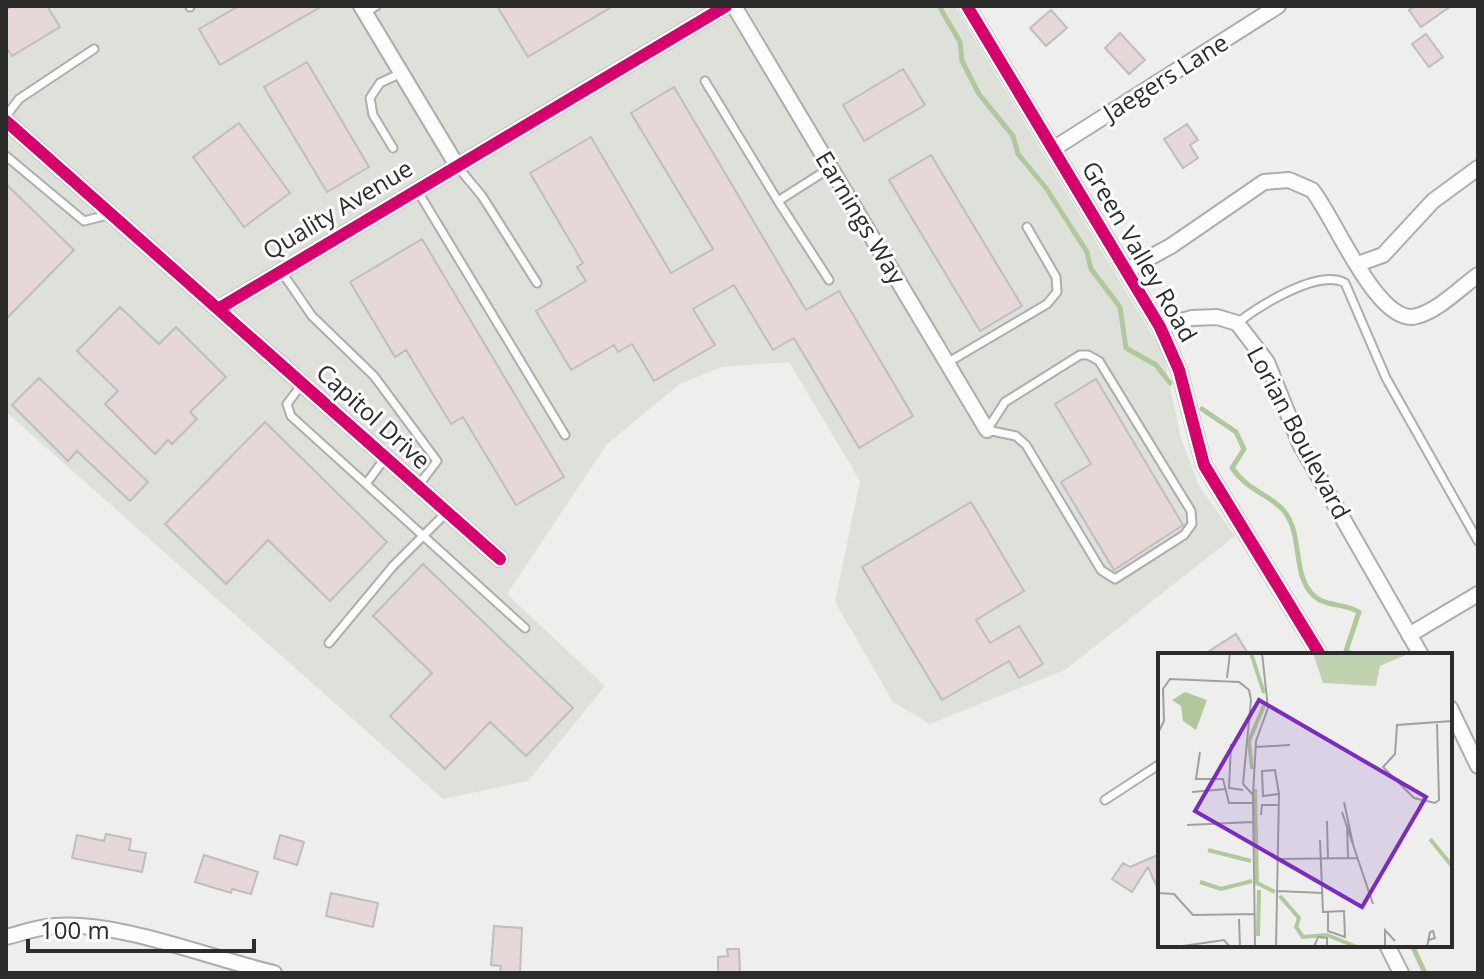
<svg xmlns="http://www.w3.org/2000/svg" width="1484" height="979" viewBox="0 0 1484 979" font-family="'Open Sans',sans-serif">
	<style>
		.built { fill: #dde1da }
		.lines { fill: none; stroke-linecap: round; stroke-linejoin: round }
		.stream { stroke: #b1c89c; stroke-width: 5 }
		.building { fill: #e6d7d9; stroke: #bebebd; stroke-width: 2 }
		.service-casing { stroke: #adadac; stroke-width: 11 }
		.minor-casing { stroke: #adadac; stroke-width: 18 }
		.service { stroke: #fcfdfc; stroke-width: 7 }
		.minor { stroke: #fcfdfc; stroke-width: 14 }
		.cycleway-casing { stroke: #fff; stroke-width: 17 }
		.cycleway { stroke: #d6006c; stroke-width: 12 }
		.labels { text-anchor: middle; stroke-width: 6; stroke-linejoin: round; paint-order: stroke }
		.street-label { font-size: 24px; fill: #2c2d2b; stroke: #fff }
		.inset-river { fill: none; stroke: #b1c89c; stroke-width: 4 }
		.inset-road { fill: none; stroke: #a0a19f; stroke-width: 2 }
		.view { fill: #7b2cbf; fill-opacity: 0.15; stroke: #7b2cbf; stroke-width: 4 }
		.inset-edge { fill: none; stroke: #2c2d2b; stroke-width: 4 }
	</style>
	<rect width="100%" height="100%" fill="#eeefed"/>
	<path class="built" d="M6 6H955L1163 353 1181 438 1199 486 1235 536 1065 670 930 724 893 702 835 602 860 481 789 362 722 367 680 384 607 444 507 594 605 686 528 781 443 799 6 412Z"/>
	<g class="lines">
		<path class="stream" d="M939 6 960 42 962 61 979 94 1013 136 1018 154 1046 188 1087 252 1091 269 1120 307 1126 348 1156 365 1170 383
			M1202 409 1236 432 1244 449 1232 468C1249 492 1270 494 1284 511 1304 536 1291 574 1314 596 1326 607 1345 603 1359 612L1346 651 1354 655
			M1412 945 1425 973"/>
	</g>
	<path class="building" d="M13 6H47L60 27 12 56 6 47V10Z
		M239 6H322L220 65 199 29Z
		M497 6H613L528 57Z
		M1415 6H1451L1421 27 1409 10Z
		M1051 10 1067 28 1046 46 1030 28Z
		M1120 33 1145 60 1129 74 1105 48Z
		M1426 34 1443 57 1429 67 1412 44Z
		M307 62 369 167 327 192 264 87Z
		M903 69 925 105 864 141 843 105Z
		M674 87 806 310 839 291 913 416 859 448 794 338 773 350 734 285 693 309 715 345 654 381 632 344 618 352 614 345 571 370 536 311 586 281 577 267 583 263 530 173 591 137 671 273 713 249 631 113Z
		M239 123 290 193 244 227 193 157Z
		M1187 124 1198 140 1190 145 1198 158 1183 168 1164 139Z
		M931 155 1022 306 980 331 889 180Z
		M6 184 74 250 6 319Z
		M422 239 564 477 516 505 463 417 451 424 406 350 395 357 350 282Z
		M120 307 159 344 176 327 226 377 190 412 197 419 172 444 168 440 155 454 105 404 118 391 77 351Z
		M39 378 148 482 130 501 77 451 68 461 12 405Z
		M1096 379 1183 525 1114 570 1061 482 1091 464 1055 404Z
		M265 422 387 542 330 601 268 540 226 584 165 524Z
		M971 502 1024 591 976 620 990 643 1019 626 1043 664 1019 678 1009 661 942 700 862 567Z
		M423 564 573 708 526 756 490 722 445 769 390 716 432 673 373 616Z
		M1236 634 1249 655H1203Z
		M106 834 131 839 129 850 146 853 142 872 72 858 77 835 104 841Z
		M280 835 304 842 297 865 274 858Z
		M1160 854V894L1148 867 1132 892 1112 879 1123 863 1130 867Z
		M204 855 258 872 251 894 232 889 231 893 195 882Z
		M331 893 378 903 373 927 326 916Z
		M494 926 522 928 520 973H500L501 966 491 965Z
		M727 949H739L740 973H718V957L728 956Z"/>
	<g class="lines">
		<g class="service-casing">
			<path id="service" d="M190 6V7
				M365 13 376 6
				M705 81 778 201
				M6 116 19 99 94 49
				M393 148 373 115 370 98 380 83 401 73
				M6 156 84 221 111 214
				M457 166 482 196 537 283
				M417 190 565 435
				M281 271 312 316 374 376 437 461 418 486
				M829 280 778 201 830 168
				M1237 323C1259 306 1319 268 1345 283L1386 378 1478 541
				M1080 355H1088L1099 361 1191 511 1192 524 1184 535 1115 579 1101 570 1026 445 1016 436 987 430 1005 402Z
				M947 363 1047 304 1057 292 1056 277 1027 227
				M302 384 287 404 291 416 525 628
				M366 484 385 458
				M329 643 393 566 447 512
				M1105 800 1160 764"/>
		</g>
		<g class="minor-casing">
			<path id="minor" d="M361 6 456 164
				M734 6 987 430
				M967 6 1160 327 1179 370 1204 465 1320 655
				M6 121 500 559
				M1053 149 1278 6
				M1358 264 1383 255 1433 201 1478 168
				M1127 270 1171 246 1264 182 1289 180 1312 190C1334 216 1378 328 1417 316 1439 310 1460 288 1478 275
				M218 309 726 6
				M1160 327 1192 318 1217 317 1237 323 1267 362 1300 444 1421 655
				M1409 635 1478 594
				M1450 708 1478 766
				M6 937C22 933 38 927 55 926 120 921 209 958 274 973
				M1387 945 1401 973"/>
		</g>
		<use href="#service" class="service"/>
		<use href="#minor" class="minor"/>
		<g class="cycleway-casing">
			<path id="cycleway" d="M967 6 1160 327 1179 370 1204 465 1320 655
				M6 121 500 559
				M218 309 726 6"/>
		</g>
		<use href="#cycleway" class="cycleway"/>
	</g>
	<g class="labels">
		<g class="street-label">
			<text transform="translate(1166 78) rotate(-32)" y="8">Jaegers Lane</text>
			<text transform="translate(338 210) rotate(-31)" y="8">Quality Avenue</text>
			<text transform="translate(860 218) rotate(59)" y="8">Earnings Way</text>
			<text transform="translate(1139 252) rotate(60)" y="8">Green Valley Road</text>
			<text transform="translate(373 417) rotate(42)" y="8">Capitol Drive</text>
			<text transform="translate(1298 433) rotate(62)" y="8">Lorian Boulevard</text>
		</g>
	</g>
	<g transform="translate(1158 653)">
		<rect width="294" height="294" fill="#eeefed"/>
		<path d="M155 0H250V1L222 13 218 33 165 30Z" fill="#c0d2b0"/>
		<path d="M27 39 49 47 38 77 25 68 23 53 14 47Z" fill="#b1c89c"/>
		<path class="inset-river" d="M93 0 106 40M94 116 91 88 107 50M97 136 99 230 117 239M272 186 294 213M50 197 93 208M42 229 63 236 94 228M122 243 141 265 138 274 145 284 169 282 199 294M100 283 101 237"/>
		<path class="inset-road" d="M69 25 72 0M279 69 281 147 277 150 256 145 225 114 237 101 239 72 294 68M0 80 6 68 5 36 12 26 81 29 91 37 93 47 85 131 95 142M73 91 71 135 85 137M98 94 132 92M42 99 38 126H65L71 150H95M34 139 68 136M186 149 195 191M184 159 215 251M103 162 104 152H121M169 168 170 206M29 172 95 169M189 172 190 205M162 187 165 259 187 258M122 206 200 205M120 238 164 240M0 240 16 241 35 262 97 261M170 259V278L187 284 186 258M81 266 82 294M18 294 66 287 72 294M97 294 95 142 98 88 110 55 104 0M118 294 121 141 117 117 104 118 105 143 121 141M156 294 160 284 169 285V294M227 294V277L237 288M269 294 272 279 275 278 277 285 271 287"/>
		<path class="view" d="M101 47 268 144 204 254 37 158Z"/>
		<rect width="294" height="294" class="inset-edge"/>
	</g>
	<rect width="1484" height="979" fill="none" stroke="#2c2d2b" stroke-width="16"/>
	<path d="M28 939v12h226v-12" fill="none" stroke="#2c2d2b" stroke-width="4"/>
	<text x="40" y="939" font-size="24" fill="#2c2d2b" stroke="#ffffff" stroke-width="6" paint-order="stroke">100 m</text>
</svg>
